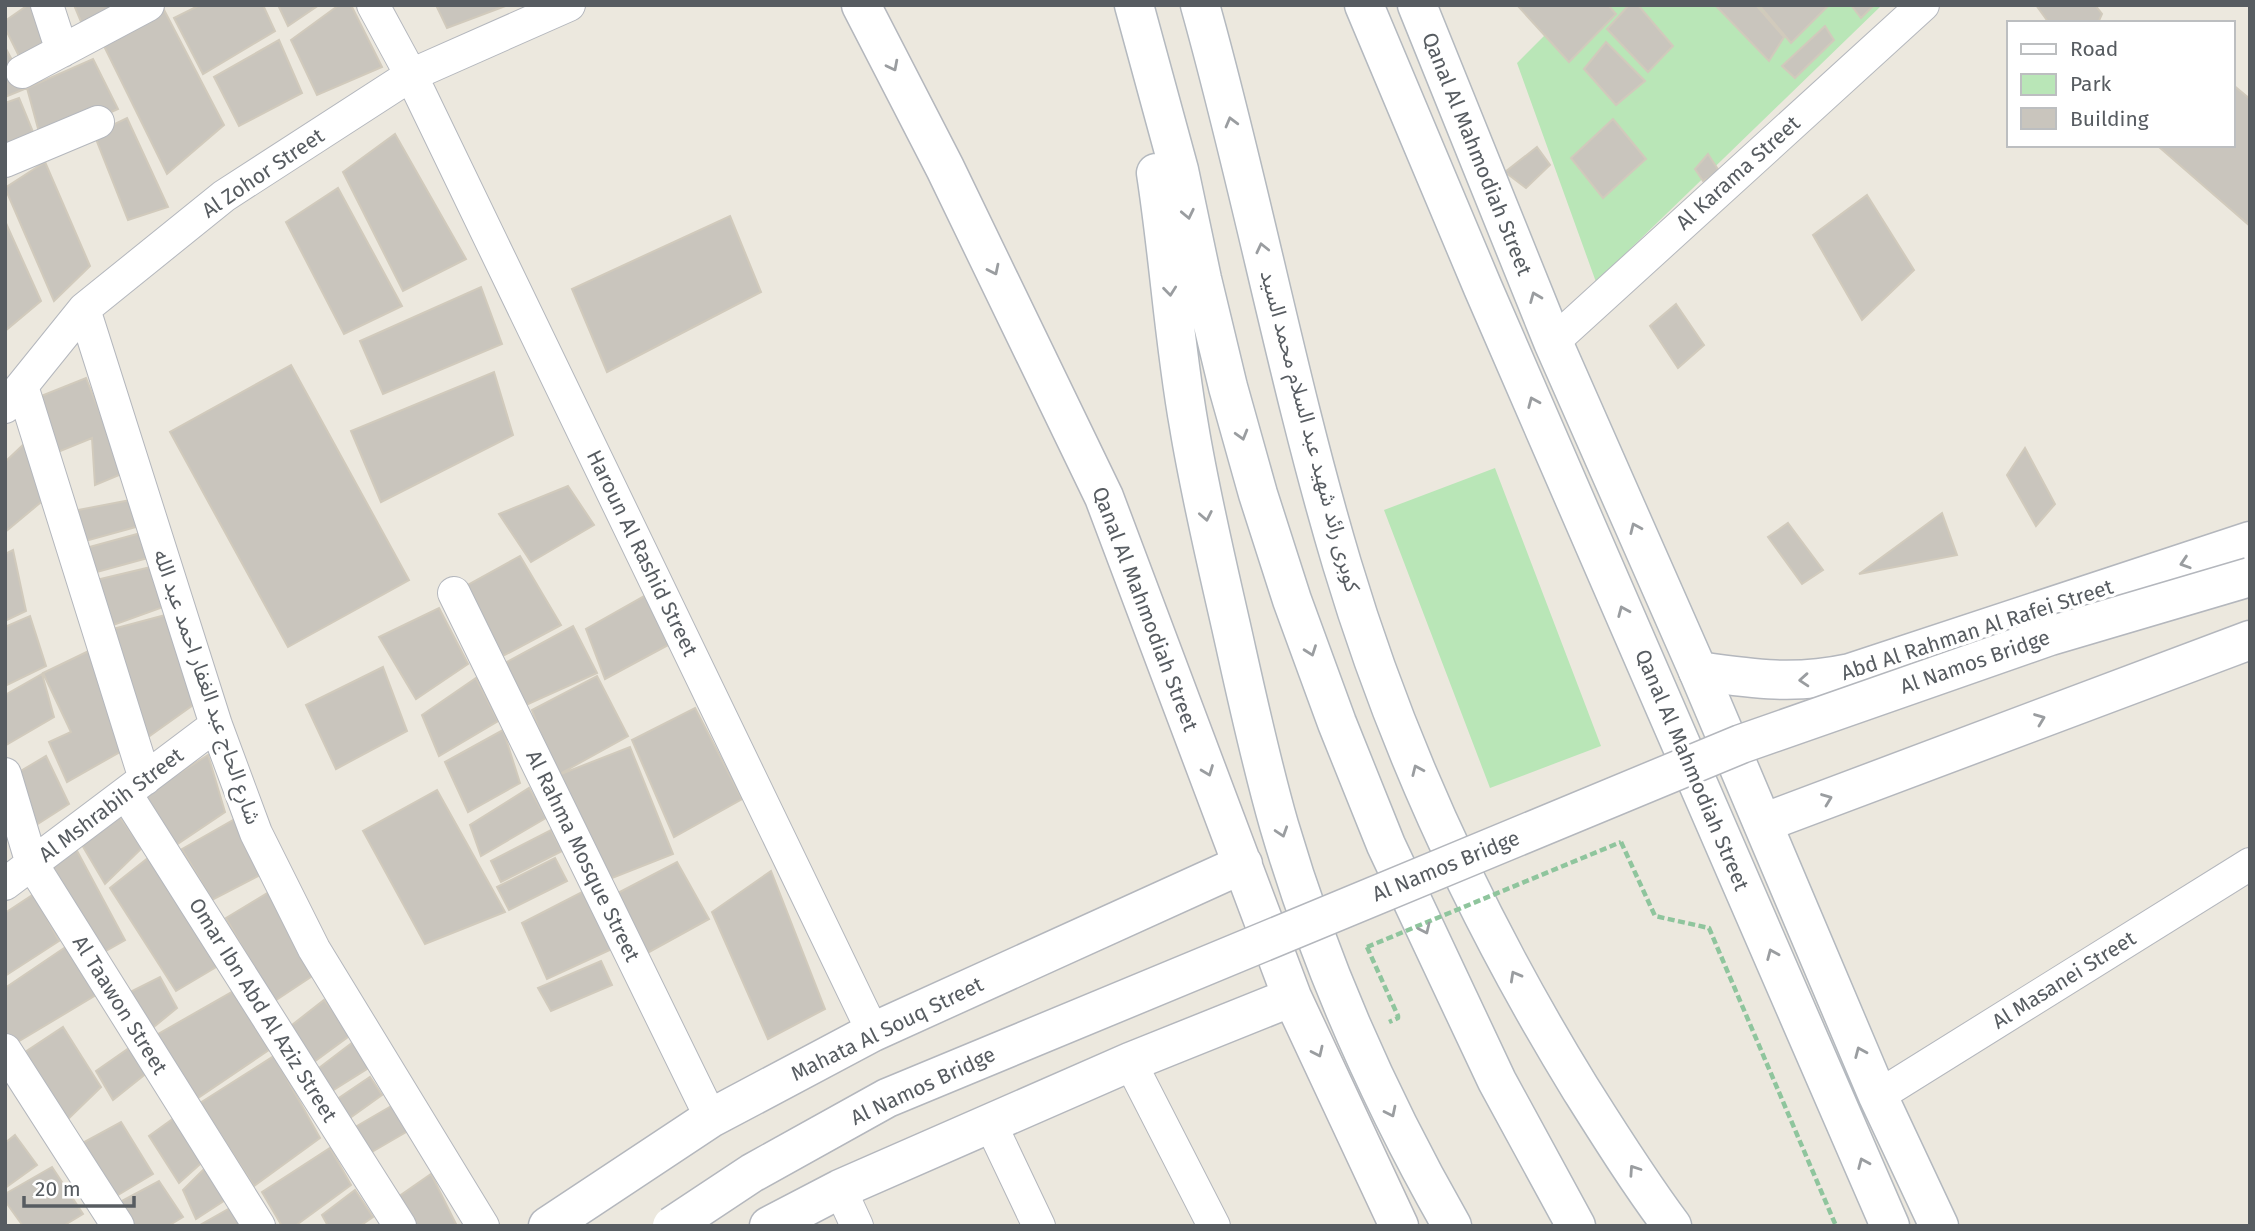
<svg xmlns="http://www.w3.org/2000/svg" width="2255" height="1231" viewBox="0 0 2255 1231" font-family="'Fira Sans','Noto Sans Arabic',sans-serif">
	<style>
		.green { fill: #b9e6b7 }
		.building { fill: #c9c5bd; stroke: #d1cabc; stroke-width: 2 }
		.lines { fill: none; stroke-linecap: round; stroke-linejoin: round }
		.minor-casing { stroke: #b4b7bd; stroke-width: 34 }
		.tertiary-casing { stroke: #b4b7bd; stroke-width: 41 }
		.secondary-casing { stroke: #b4b9bf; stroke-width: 41 }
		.path { stroke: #8fc59d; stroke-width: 4.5; stroke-dasharray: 7 3.5; stroke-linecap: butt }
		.minor { stroke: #fff; stroke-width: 32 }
		.tertiary { stroke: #fff; stroke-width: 38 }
		.secondary { stroke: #fff; stroke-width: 38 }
		.tertiary-bridge-casing { stroke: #b4b7bd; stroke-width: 41; stroke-linecap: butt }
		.path-bridge { stroke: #8fc59d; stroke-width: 4.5; stroke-dasharray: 7 3.5; stroke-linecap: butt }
		.tertiary-bridge { stroke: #fff; stroke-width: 38 }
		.oneway { stroke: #9a9da0 }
		.labels { text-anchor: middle; stroke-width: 7; stroke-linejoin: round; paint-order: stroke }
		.street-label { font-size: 21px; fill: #575c61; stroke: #fff }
	</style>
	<rect width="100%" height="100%" fill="#ece8de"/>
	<path class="green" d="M1575 5H1882L1596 282 1517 63Z
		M1495 468 1601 746 1490 788 1384 510Z"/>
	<path class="building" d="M28 5H37L58 50 20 58 5 28V21Z
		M74 5H139L84 29Z
		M200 5H263L275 31 203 74 174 18Z
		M278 5H319L288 26Z
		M339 5H351L382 67 317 95 291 40Z
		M436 5H508L447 28Z
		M1517 5H1608L1616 14 1569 62Z
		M1629 5H1638L1673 46 1648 72 1607 29Z
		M1715 5H1756L1784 37 1769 61Z
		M1759 5H1829L1791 43Z
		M1851 5H1874L1861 18Z
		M2036 5H2095L2102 14 2098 23H2049Z
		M162 6 224 125 167 174 100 38Z
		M1825 26 1834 40 1795 78 1782 66Z
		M279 40 302 93 239 126 214 77Z
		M1606 42 1645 81 1616 105 1584 69Z
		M5 47 27 88 5 97Z
		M93 59 118 109 42 143 27 88Z
		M2232 84 2250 99V226L2159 147 2161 145H2232Z
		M19 98 38 144 5 154V103Z
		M127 118 168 207 128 220 94 134Z
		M1613 119 1646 159 1603 198 1571 158Z
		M395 134 466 259 403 291 343 172Z
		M1537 147 1550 165 1526 188 1505 172Z
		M1708 154 1719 171 1703 181 1695 169Z
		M45 162 90 266 54 301 5 188Z
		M338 188 402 306 344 334 286 222Z
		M1867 195 1914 270 1862 320 1813 235Z
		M730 216 761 292 607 372 572 289Z
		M5 221 41 301 5 331Z
		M481 287 502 344 383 394 360 341Z
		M1676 304 1704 345 1678 368 1650 326Z
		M291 365 409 580 288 647 170 432Z
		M494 372 513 435 381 502 351 431Z
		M86 378 124 473 95 485 92 438 58 452 36 398Z
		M26 442 46 498 5 532V462Z
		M2025 448 2055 504 2036 526 2007 475Z
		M568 486 594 525 531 562 499 514Z
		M136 499 143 525 78 543 73 511Z
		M1942 513 1957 555 1859 574Z
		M1788 523 1823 570 1802 584 1768 537Z
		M148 531 155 556 93 573 86 548Z
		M13 550 26 611 5 621V554Z
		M520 556 561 625 501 657 466 586Z
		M151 567 166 606 105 628 92 581Z
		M648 594 670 644 605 679 586 629Z
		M439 608 468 664 416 699 379 637Z
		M169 614 193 705 147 738 113 629Z
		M30 616 46 666 5 686V627Z
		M573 626 597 673 526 705 505 663Z
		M93 649 127 748 67 782 49 742 71 732 43 673Z
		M383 667 407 731 336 769 306 705Z
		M42 674 54 717 6 745 5 695Z
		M597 676 628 736 556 776 532 710Z
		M476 678 498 721 439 756 422 715Z
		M695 708 742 799 674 837 632 740Z
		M503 730 520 783 468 812 445 762Z
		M630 747 673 854 607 880 556 776Z
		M208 755 225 812 170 849 138 799Z
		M46 756 69 804 30 829 14 775Z
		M529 788 546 818 481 856 470 825Z
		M437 790 505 912 425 944 363 831Z
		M242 815 262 874 212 900 182 849Z
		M119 816 142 848 105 884 82 845Z
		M551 830 562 851 501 882 491 861Z
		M76 849 125 940 97 956 46 868Z
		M153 854 218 966 176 991 110 888Z
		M555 858 567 881 509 910 497 887Z
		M677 862 709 919 640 957 614 895Z
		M771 871 825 1009 768 1039 712 912Z
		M279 886 323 969 273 1002 226 918Z
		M584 891 614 948 547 979 522 923Z
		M34 894 59 941 5 976V913Z
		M70 944 106 989 11 1046 5 1037V988Z
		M601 961 612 985 551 1011 538 988Z
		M160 977 177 1008 150 1030 124 995Z
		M239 988 269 1050 192 1102 151 1038Z
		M324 1000 352 1034 307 1067 283 1032Z
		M63 1027 101 1087 61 1126 19 1056Z
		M357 1039 370 1067 327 1094 315 1071Z
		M132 1046 148 1072 113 1100 96 1071Z
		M274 1056 320 1138 254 1186 200 1103Z
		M370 1077 382 1095 340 1125 327 1106Z
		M393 1105 408 1131 365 1156 350 1130Z
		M181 1113 208 1157 179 1183 149 1136Z
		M121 1122 153 1174 113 1198 75 1147Z
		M15 1135 37 1165 5 1188V1143Z
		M330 1148 351 1185 295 1226H282L262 1192Z
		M212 1161 233 1195 196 1219 183 1190Z
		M52 1167 83 1214 63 1226H23L5 1201V1194Z
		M431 1174 456 1224 454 1226H412L395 1199Z
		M159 1181 183 1217 168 1226H132L116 1204Z
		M355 1190 373 1217 360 1226H328L322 1215Z
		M237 1204 250 1226 200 1225Z"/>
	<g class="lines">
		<g class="minor-casing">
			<path id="minor" d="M47 5 62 51
				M373 5 411 75 873 1032
				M22 72 148 5
				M5 161 98 122
				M84 309 216 725 256 833 314 949 483 1226
				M1553 342 1923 5
				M22 386 145 779
				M5 407 84 309 224 196 411 75 569 5
				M454 593 711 1118
				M5 774 32 864 259 1226
				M126 794 400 1226
				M5 884 216 725
				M5 1050 118 1226
				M1130 1062 1214 1226
				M1878 1096 2250 864
				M990 1123 1039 1226
				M840 1189 857 1226"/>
		</g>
		<g class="tertiary-casing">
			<path id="tertiary" d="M861 5 945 168 1104 497 1292 997 1399 1226
				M1698 671C1754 679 1794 685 1850 673L2250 541
				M1763 823 2250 640
				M548 1226 711 1118 873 1032 1243 864
				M769 1226 840 1189 1130 1062 1292 997"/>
		</g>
		<g class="secondary-casing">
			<path id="secondary" d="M1134 5 1179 170 1202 279 1228 387 1258 494 1292 600 1337 723 1386 845 1497 1081 1576 1226
				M1200 5C1252 190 1287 380 1342 564 1397 748 1480 925 1580 1088 1609 1134 1639 1182 1672 1226
				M1364 5 1483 288 1890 1226
				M1417 5 1553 342 1698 671 1878 1096 1939 1226
				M1156 173C1169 257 1174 342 1189 426 1200 493 1216 560 1231 626 1246 693 1260 759 1279 825 1320 965 1380 1100 1452 1226"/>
		</g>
		<path class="path" d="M1621 842 1655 916 1709 928 1836 1226
			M1367 947 1398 1016V1018L1389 1022"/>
		<use href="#minor" class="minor"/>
		<use href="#tertiary" class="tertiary"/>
		<use href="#secondary" class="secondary"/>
		<g class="tertiary-bridge-casing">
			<path id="tertiary-bridge" d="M672 1226 752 1173 887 1098 1741 744 2050 636 2250 577"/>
		</g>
		<path class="path-bridge" d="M1367 947 1621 842"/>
		<use href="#tertiary-bridge" class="tertiary-bridge"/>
	</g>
	<defs><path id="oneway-chevron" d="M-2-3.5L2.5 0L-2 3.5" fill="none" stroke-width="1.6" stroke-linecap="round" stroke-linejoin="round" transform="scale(1.75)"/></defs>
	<g class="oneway">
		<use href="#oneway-chevron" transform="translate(893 66) rotate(63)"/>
		<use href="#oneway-chevron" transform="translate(1231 122) rotate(-105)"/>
		<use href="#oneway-chevron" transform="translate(1188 214) rotate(78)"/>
		<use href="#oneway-chevron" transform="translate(1262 248) rotate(-103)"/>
		<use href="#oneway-chevron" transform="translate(994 270) rotate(64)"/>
		<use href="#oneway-chevron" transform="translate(1170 291) rotate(84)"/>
		<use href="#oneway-chevron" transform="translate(1535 297) rotate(-112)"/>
		<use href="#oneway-chevron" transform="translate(1533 402) rotate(-113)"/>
		<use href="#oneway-chevron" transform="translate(1242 435) rotate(74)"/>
		<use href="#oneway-chevron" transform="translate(1206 516) rotate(79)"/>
		<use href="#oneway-chevron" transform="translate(1635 528) rotate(-114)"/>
		<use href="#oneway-chevron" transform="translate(2185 563) rotate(162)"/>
		<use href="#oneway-chevron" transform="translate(1623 611) rotate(-113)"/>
		<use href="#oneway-chevron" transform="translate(1311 651) rotate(70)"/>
		<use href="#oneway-chevron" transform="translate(1804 680) rotate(176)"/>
		<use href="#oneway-chevron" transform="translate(2040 719) rotate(-21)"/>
		<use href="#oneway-chevron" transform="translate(1417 770) rotate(-114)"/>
		<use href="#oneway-chevron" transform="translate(1208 771) rotate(69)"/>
		<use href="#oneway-chevron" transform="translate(1827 799) rotate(-21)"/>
		<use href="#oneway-chevron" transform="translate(1282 832) rotate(72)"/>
		<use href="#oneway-chevron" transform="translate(1425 929) rotate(65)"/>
		<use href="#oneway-chevron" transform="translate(1772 954) rotate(-113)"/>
		<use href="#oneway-chevron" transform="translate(1515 976) rotate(-119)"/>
		<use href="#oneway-chevron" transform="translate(1318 1052) rotate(65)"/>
		<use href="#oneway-chevron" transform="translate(1860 1052) rotate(-113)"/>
		<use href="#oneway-chevron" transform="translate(1391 1112) rotate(64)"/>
		<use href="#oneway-chevron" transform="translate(1863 1163) rotate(-113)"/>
		<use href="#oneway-chevron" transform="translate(1634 1170) rotate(-124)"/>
	</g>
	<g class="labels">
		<g class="street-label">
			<text transform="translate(1477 154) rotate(68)" y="7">Qanal Al Mahmodiah Street</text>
			<text transform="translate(263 173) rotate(-34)" y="7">Al Zohor Street</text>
			<text transform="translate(1738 173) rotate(-42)" y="7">Al Karama Street</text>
			<text transform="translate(1310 431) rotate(75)" y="7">كوبرى رائد شهيد عبد السلام محمد السيد</text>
			<text transform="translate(642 553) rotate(64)" y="7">Haroun Al Rashid Street</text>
			<text transform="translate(1145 609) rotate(69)" y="7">Qanal Al Mahmodiah Street</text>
			<text transform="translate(1977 630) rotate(-18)" y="7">Abd Al Rahman Al Rafei Street</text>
			<text transform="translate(1975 662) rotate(-19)" y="7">Al Namos Bridge</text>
			<text transform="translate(207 687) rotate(71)" y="7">شارع الحاج عبد الغفار احمد عبد الله</text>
			<text transform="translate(1692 770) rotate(67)" y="7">Qanal Al Mahmodiah Street</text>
			<text transform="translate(111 805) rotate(-37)" y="7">Al Mshrabih Street</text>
			<text transform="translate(583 856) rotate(64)" y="7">Al Rahma Mosque Street</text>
			<text transform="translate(1446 866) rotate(-22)" y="7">Al Namos Bridge</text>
			<text transform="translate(2064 980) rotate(-32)" y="7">Al Masanei Street</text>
			<text transform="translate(120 1005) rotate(58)" y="7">Al Taawon Street</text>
			<text transform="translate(263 1010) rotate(58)" y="7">Omar Ibn Abd Al Aziz Street</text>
			<text transform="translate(887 1029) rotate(-26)" y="7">Mahata Al Souq Street</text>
			<text transform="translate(923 1086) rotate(-25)" y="7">Al Namos Bridge</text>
		</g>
	</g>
	<rect width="2255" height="1231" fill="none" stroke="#575c61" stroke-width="14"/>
	<rect x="2007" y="21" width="228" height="126" fill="#ffffff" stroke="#bcbec0" stroke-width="2"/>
	<rect x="2021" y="44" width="35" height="10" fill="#ffffff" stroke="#bcbec0" stroke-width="2"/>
	<text x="2070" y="56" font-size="21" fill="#575c61">Road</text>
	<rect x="2021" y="74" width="35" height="21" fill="#b9e6b7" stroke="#bcbec0" stroke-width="2"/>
	<text x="2070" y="91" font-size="21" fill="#575c61">Park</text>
	<rect x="2021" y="108" width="35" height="21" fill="#c9c5bd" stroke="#bcbec0" stroke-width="2"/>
	<text x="2070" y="126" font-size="21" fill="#575c61">Building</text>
	<path d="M24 1196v10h110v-10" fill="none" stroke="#575c61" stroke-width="3.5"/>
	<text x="35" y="1196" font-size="21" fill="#575c61" stroke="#ffffff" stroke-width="5" paint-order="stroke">20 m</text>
</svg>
